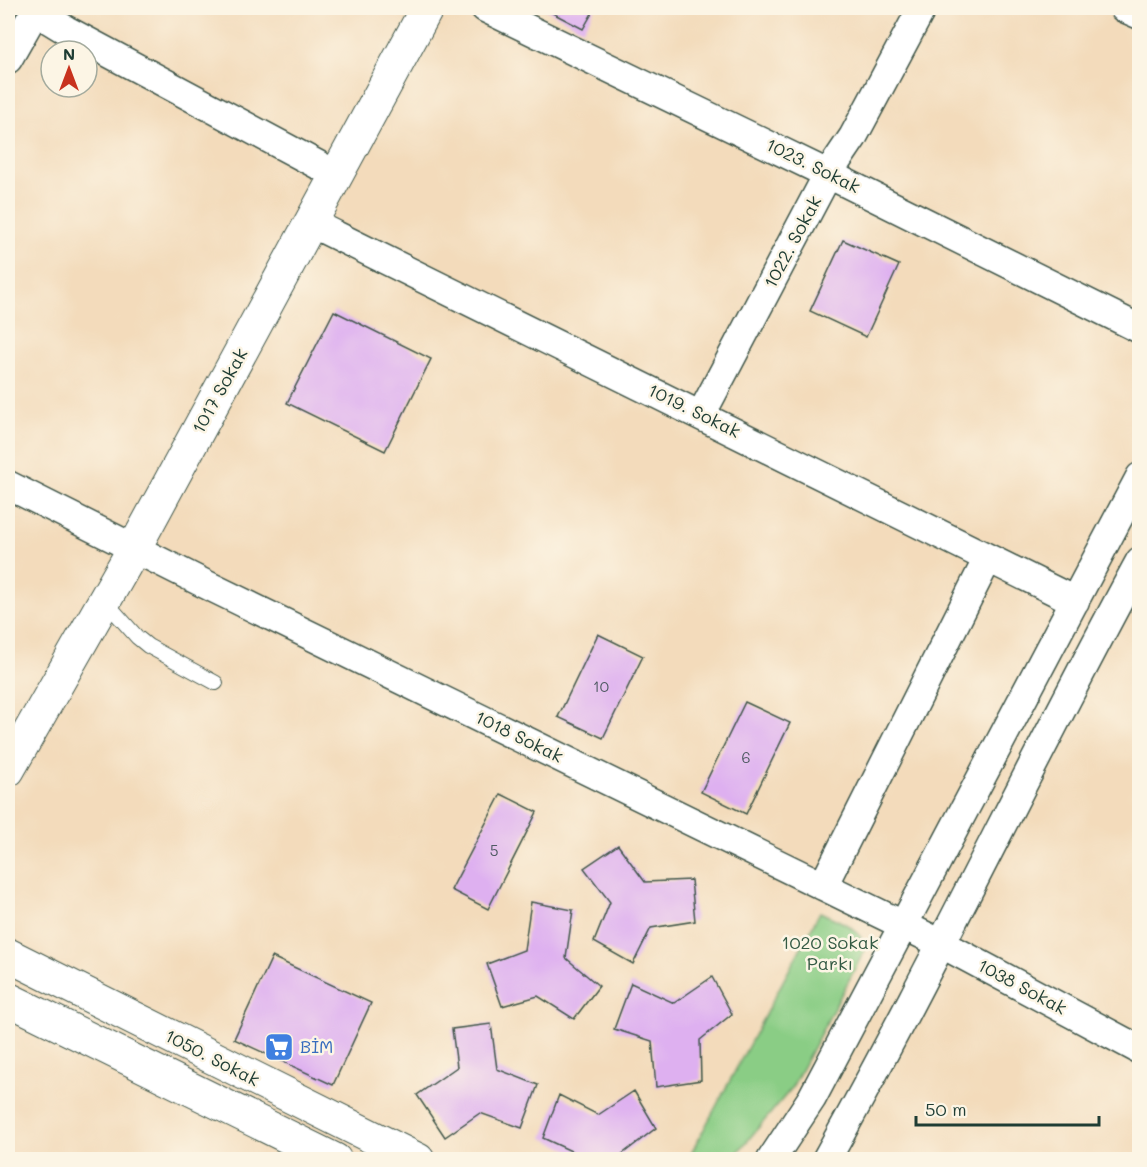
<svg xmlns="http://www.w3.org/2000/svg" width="1147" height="1167" viewBox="0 0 1147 1167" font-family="Mali,sans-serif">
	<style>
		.green { fill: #8acd85; stroke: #54855c; stroke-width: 1.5 }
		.building { fill: #deb0f0 }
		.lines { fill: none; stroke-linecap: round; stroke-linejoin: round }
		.lane-casing { stroke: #3f5548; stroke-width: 16 }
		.street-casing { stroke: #3f5548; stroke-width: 31 }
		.secondary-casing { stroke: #3f5548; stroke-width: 35 }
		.lane { stroke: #fff; stroke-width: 14 }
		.street { stroke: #fff; stroke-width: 28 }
		.secondary { stroke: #fff; stroke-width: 33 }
		.labels { text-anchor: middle; stroke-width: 5; stroke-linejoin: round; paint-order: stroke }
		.number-label { font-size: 15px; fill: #4f5a63 }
		.street-label { font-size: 18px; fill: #1f3d34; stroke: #fcf5e5 }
		.park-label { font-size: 18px; fill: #345a44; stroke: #fcf5e5 }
		.shop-label { font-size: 18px; fill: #366cbe; stroke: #fcf5e5; text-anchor: start }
	</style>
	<rect width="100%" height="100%" fill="#fcf5e5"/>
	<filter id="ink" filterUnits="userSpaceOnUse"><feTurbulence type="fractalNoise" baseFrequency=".0167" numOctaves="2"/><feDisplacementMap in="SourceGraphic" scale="12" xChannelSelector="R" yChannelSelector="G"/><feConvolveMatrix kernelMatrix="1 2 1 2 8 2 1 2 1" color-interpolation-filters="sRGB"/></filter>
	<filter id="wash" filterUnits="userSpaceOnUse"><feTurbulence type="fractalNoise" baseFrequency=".008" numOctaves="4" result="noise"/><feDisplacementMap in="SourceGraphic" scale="24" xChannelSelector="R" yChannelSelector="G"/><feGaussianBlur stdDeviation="1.35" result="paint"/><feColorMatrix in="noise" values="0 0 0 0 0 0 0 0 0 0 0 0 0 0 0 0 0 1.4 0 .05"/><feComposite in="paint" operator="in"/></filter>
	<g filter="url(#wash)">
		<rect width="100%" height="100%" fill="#f3dbbb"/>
		<path class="green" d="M820 912C839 921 859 926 866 948L791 1089 732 1159H688Z"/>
		<g id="blocks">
			<path class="building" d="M543 8H595L583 29Z
				M843 240 899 265 866 337 810 311Z
				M334 311 431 359 385 451 287 403Z
				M598 634 643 656 603 738 558 717Z
				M745 702 790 723 746 814 701 792Z
				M501 794 537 812 488 909 451 890Z
				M618 845 645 882 691 880 695 921 651 928 633 964 594 942 610 902 584 868Z
				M531 902 573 910 566 958 599 986 574 1019 538 996 502 1006 487 964 524 950Z
				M272 957 371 1003 333 1085 234 1039Z
				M712 977 732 1014 700 1040 701 1080 656 1087 652 1041 614 1029 631 983 674 1003Z
				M491 1024 497 1069 538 1085 522 1128 480 1113 445 1137 417 1095 457 1067 452 1029Z
				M634 1091 656 1128 621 1155 622 1160H583L582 1156 543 1138 559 1095 598 1115Z"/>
		</g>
	</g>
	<g filter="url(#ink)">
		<use href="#blocks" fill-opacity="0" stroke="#3f5548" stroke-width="1.5"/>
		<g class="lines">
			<g class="lane-casing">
				<path id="lane" d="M105 601 137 637 148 646 216 683"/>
			</g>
			<g class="street-casing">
				<path id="street" d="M485 8 828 174 1140 329
					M1124 8 1140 15
					M35 11 66 30 337 175
					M8 59 37 8
					M311 223 1075 601
					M701 415 828 174 853 137 922 8
					M8 485 205 584 942 944 1140 1050
					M823 886 988 558
					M771 1160 812 1098 1140 477
					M826 1160C936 963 1032 759 1140 561"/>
			</g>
			<g class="secondary-casing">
				<path id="secondary" d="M8 770 135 547 427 8
					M8 955 418 1160
					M8 999 335 1160"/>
			</g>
			<use href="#lane" class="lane"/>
			<use href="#street" class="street"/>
			<use href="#secondary" class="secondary"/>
		</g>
	</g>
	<defs>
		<g id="supermarket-square" transform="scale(1.5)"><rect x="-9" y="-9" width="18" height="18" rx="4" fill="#3f7fe0" stroke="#fcf5e5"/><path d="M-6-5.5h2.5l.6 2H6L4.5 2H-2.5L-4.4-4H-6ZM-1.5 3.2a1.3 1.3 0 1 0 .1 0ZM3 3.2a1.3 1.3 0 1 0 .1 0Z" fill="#fff"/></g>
	</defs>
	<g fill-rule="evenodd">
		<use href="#supermarket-square" x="279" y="1047"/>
	</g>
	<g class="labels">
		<g class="number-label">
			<text x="601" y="692">10</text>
			<text x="746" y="763">6</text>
			<text x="494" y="856">5</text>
		</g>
		<g class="street-label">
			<text transform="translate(813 166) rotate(26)" y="6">1023. Sokak</text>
			<text transform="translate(793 242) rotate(-62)" y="6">1022. Sokak</text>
			<text transform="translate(220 391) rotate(-61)" y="6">1017 Sokak</text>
			<text transform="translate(694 411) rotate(26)" y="6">1019. Sokak</text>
			<text transform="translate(519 737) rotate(26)" y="6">1018 Sokak</text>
			<text transform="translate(1022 987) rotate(28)" y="6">1038 Sokak</text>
			<text transform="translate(212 1058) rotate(27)" y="6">1050. Sokak</text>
		</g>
		<g class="park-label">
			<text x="830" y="949">1020 Sokak<tspan x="830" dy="21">Parkı</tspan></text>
		</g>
		<g class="shop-label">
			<text x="300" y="1053">BİM</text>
		</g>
	</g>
	<rect width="1147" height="1167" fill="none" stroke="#fcf5e5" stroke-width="30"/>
	<g transform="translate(69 69)"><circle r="28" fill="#fcf5e5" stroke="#a4ab9e" stroke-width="1.5"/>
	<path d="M0-4.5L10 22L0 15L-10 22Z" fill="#c8321e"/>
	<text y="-9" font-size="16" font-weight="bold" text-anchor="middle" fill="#1f3d34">N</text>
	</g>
	<path d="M916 1116v9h183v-9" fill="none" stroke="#1f3d34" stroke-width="3"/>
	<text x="925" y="1116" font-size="18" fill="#1f3d34" stroke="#fcf5e5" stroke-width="4.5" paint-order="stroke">50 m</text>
</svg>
